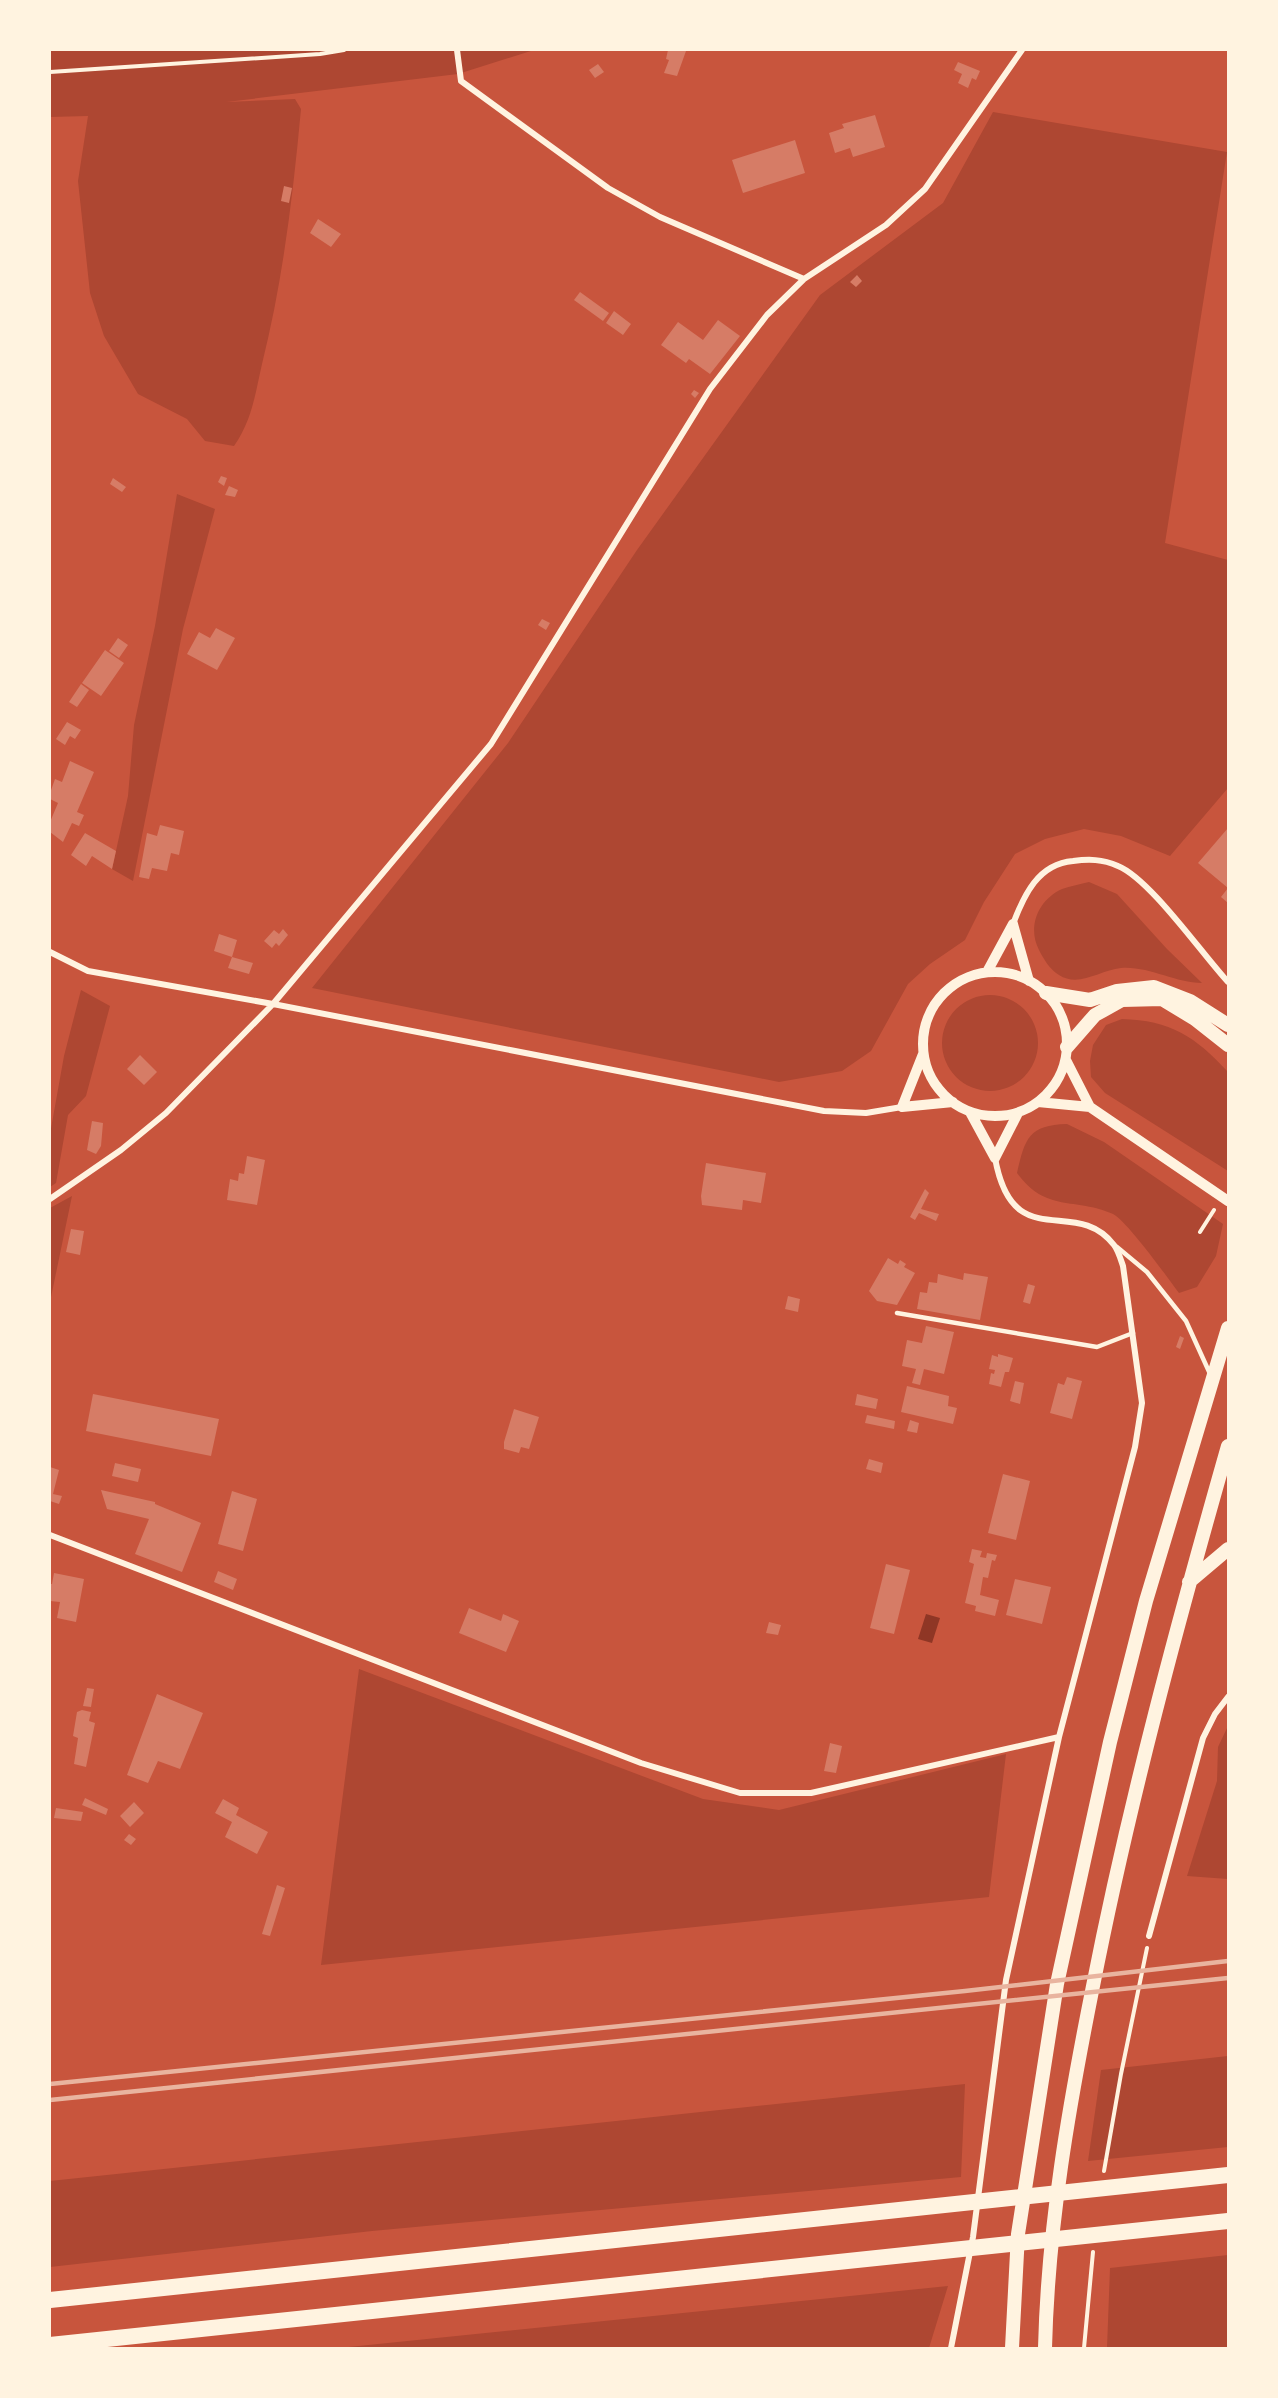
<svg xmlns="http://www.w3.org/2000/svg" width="1278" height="2398" viewBox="0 0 1278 2398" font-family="Georgia,serif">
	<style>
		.green { fill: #ae4732 }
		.water { fill: #8f3625 }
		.building { fill: #d67c66 }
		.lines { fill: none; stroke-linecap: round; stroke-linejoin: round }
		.path { stroke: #fff3e0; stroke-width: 4 }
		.service { stroke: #fff3e0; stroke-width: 4.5 }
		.minor { stroke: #fff3e0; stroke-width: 6 }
		.tertiary { stroke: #fff3e0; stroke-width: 10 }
		.primary { stroke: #fff3e0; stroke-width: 14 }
		.motorway { stroke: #fff3e0; stroke-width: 16 }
		.rail { stroke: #e9b49f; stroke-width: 4.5 }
	</style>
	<rect width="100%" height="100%" fill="#c8553d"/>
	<path class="green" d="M50 50H534L458 74 226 102 295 99 301 109C293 195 283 280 262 364 255 395 252 420 234 446L205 441 187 419 138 394 104 336 90 293 78 181 88 116 50 117Z
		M993 112 1227 152 1165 543 1228 560V788L1170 856 1121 836 1084 829 1045 839 1015 854 984 902 965 940 930 964 908 984 871 1051 842 1071 779 1082 312 988 508 743 637 550 820 295 943 203Z
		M177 494 215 509 183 629 133 881 112 869 128 796 134 725 155 626Z
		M1089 882 1117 894 1167 949 1202 983C1175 983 1149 966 1121 968 1100 970 1079 988 1059 975 1050 970 1043 958 1039 950 1027 927 1038 900 1062 889 1070 886 1081 884 1089 882Z
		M81 990 110 1006 86 1096 68 1115 56 1183 50 1187V1134L64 1056Z
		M942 1043a48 48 0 1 1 96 0a48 48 0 1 1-96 0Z
		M1122 1019C1170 1020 1196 1037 1228 1072V1171L1105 1093 1091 1077 1090 1061 1093 1045 1106 1025Z
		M1067 1124 1104 1142 1223 1224 1216 1256 1197 1287 1179 1293C1167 1277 1127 1221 1113 1214 1075 1197 1046 1213 1017 1173 1025 1138 1029 1125 1067 1124Z
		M72 1196 50 1302V1208Z
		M359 1669 703 1799 779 1810 1006 1754 989 1897 321 1965Z
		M1228 1726V1879L1187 1876 1217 1781 1218 1747Z
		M1228 2056V2147L1088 2161 1101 2070Z
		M965 2084 961 2177 372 2231 50 2267V2181Z
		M1228 2255V2348H1107L1110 2268Z
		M948 2286 929 2348H339Z"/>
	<path class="water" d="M926 1614 940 1618 932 1643 918 1639Z"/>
	<path class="building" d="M668 50 686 51 677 76 664 73 669 60 666 59Z
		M958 62 980 71 976 80 972 78 968 88 958 83 962 74 954 70Z
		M598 64 604 72 595 78 589 70Z
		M875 115 885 147 853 157 850 148 835 153 829 133 844 128 842 124Z
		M795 140 805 173 743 193 732 160Z
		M284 186 292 188 289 203 281 201Z
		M318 219 341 234 331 247 310 233Z
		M857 275 862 281 856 287 850 282Z
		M580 292 609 313 603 321 574 300Z
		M614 311 631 324 623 335 606 323Z
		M718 320 740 336 710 374 689 359 686 363 661 345 678 322 703 340Z
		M694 390 699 393 695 398 691 394Z
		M221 476 227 478 224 486 218 482Z
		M113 478 126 487 122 492 110 484Z
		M229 486 238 490 235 497 225 495Z
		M542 619 550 623 546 630 538 625Z
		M216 628 235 638 217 670 187 654 199 632 210 638Z
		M118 638 128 645 119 658 109 651Z
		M105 650 124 663 101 696 82 683Z
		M81 684 89 690 77 707 69 702Z
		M67 722 81 730 75 739 70 736 65 745 56 739Z
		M70 761 94 772 77 812 84 815 79 826 72 823 63 842 50 832V822L58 803 50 799V793L55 779 62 782Z
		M160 825 184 831 179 855 171 853 167 871 152 868 149 879 139 877 147 833 157 836Z
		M1228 828V903L1221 897 1228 888 1198 863Z
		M85 833 116 851 112 869 92 856 86 866 71 855Z
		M283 929 288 935 279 946 276 943 272 948 264 941 274 930 279 934Z
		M219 934 237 940 232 957 214 951Z
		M232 957 253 963 249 974 228 968Z
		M140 1055 157 1072 144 1085 127 1069Z
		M92 1121 103 1123 101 1146 96 1154 87 1150Z
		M247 1156 265 1160 257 1205 227 1200 230 1179 238 1181 239 1173 244 1174Z
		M706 1163 766 1173 761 1203 743 1200 742 1210 702 1205 701 1196Z
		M925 1189 929 1193 921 1209 939 1214 936 1221 919 1213 915 1220 910 1217Z
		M71 1229 84 1231 80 1255 66 1252Z
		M888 1258 898 1264 900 1260 906 1264 904 1267 915 1273 897 1305 877 1301 869 1291Z
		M964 1273 988 1277 980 1320 917 1309 920 1292 927 1293 929 1282 937 1283 938 1274 963 1280Z
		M1028 1284 1035 1286 1030 1304 1023 1302Z
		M788 1296 800 1299 798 1312 785 1309Z
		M926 1326 954 1332 944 1374 924 1369 920 1385 912 1383 916 1369 902 1366 907 1340 922 1343Z
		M1180 1336 1184 1338 1180 1349 1176 1347Z
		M998 1354 1013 1358 1009 1372H1005L1001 1387 989 1384 991 1373 994 1374 995 1370 989 1369 992 1355 998 1357Z
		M1067 1377 1082 1381 1072 1419 1050 1413 1058 1383 1064 1385Z
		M1015 1381 1024 1383 1020 1404 1010 1401Z
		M907 1386 949 1396 948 1406 957 1408 953 1424 901 1412Z
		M93 1394 219 1419 211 1456 86 1431Z
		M857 1394 878 1399 876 1409 855 1405Z
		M514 1409 539 1417 529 1449 521 1447 519 1453 504 1449V1442Z
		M867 1415 895 1421 894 1429 865 1423Z
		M910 1420 919 1423 917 1433 907 1431Z
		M869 1459 883 1463 881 1473 866 1469Z
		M115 1463 141 1469 138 1482 112 1476Z
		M50 1467 59 1470 53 1494 62 1496 59 1504 50 1501Z
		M1003 1474 1030 1481 1016 1540 988 1533Z
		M101 1490 155 1502V1504L201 1523 182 1572 135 1554 149 1519 107 1509Z
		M232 1491 257 1499 243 1551 218 1544Z
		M972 1549 982 1551 980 1557 986 1558 987 1553 997 1555 995 1561 992 1560 988 1578 983 1577 980 1595 999 1600 995 1616 975 1611 976 1606 965 1603 974 1564 969 1562Z
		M886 1564 910 1570 894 1634 870 1628Z
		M218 1571 237 1579 233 1590 214 1582Z
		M54 1573 84 1579 76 1622 57 1618 60 1602 50 1601V1584H52Z
		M1015 1579 1051 1587 1042 1624 1006 1615Z
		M469 1608 501 1621 503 1614 519 1621 506 1652 459 1633Z
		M769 1622 781 1625 778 1635 766 1633Z
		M87 1688 94 1689 91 1707 83 1706Z
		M157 1694 203 1713 180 1769 158 1761 148 1783 127 1775Z
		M82 1710 91 1712 89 1721 95 1723 86 1767 74 1764 78 1738 73 1736 77 1712Z
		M830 1743 842 1746 836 1773 824 1771Z
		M85 1798 108 1809 106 1815 82 1805Z
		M223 1799 239 1808 236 1815 268 1832 257 1854 225 1837 232 1822 215 1813Z
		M134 1802 144 1813 130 1827 120 1816Z
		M56 1808 83 1812 81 1821 54 1818Z
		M129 1834 136 1839 131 1845 124 1840Z
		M277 1885 285 1888 270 1936 262 1934Z"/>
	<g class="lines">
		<path class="path" d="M50 72 320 54 344 50
			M1200 1232 1214 1210
			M1104 2171 1121 2074 1147 1948
			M1084 2348 1093 2252"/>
		<path class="service" d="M1117 1247 1147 1272 1186 1321 1211 1376
			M897 1313 1097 1347 1133 1333"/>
		<path class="minor" d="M457 50 461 81 608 188 660 217 804 279
			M1013 924C1024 895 1038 864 1073 861 1089 859 1102 859 1118 866 1150 879 1202 954 1228 982
			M50 952 88 971 273 1004 824 1111 866 1113 902 1107
			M50 1199 121 1150 166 1113 273 1004 491 744 710 389 767 315 804 279 886 225 925 189 1022 50
			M50 1535 641 1763 740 1793H811L1059 1737
			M1149 1936 1203 1738 1215 1714 1228 1697
			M951 2348 973 2237 1006 1980 1059 1737 1135 1447 1142 1403 1123 1266C1121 1260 1118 1250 1114 1245 1075 1194 1013 1257 995 1158"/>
		<path class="tertiary" d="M1013 924 1029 981
			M987 972 1013 924
			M923 1044a72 72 0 1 1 144 0a72 72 0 1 1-144 0Z
			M923 1054 902 1107 953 1102
			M1066 1060 1090 1107 1228 1201
			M1038 1102 1090 1107
			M970 1112 995 1158
			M995 1158 1018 1113"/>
		<path class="primary" d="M1046 993 1090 1000 1117 991 1154 987 1190 1001 1228 1025
			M1067 1047 1095 1015 1122 1000 1162 999 1195 1019 1228 1045
			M1189 1582 1228 1549
			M1012 2348 1018 2234 1057 1984 1110 1742 1146 1601 1228 1328
			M1045 2348C1048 2225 1069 2106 1093 1986 1129 1803 1177 1625 1228 1446"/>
		<path class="motorway" d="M50 2300 1228 2175
			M50 2345 1228 2221"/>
		<path class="rail" d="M50 2084 965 1991 1228 1961
			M50 2100 1228 1978"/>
	</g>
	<rect width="1278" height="2398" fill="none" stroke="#fff3e0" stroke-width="102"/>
</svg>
